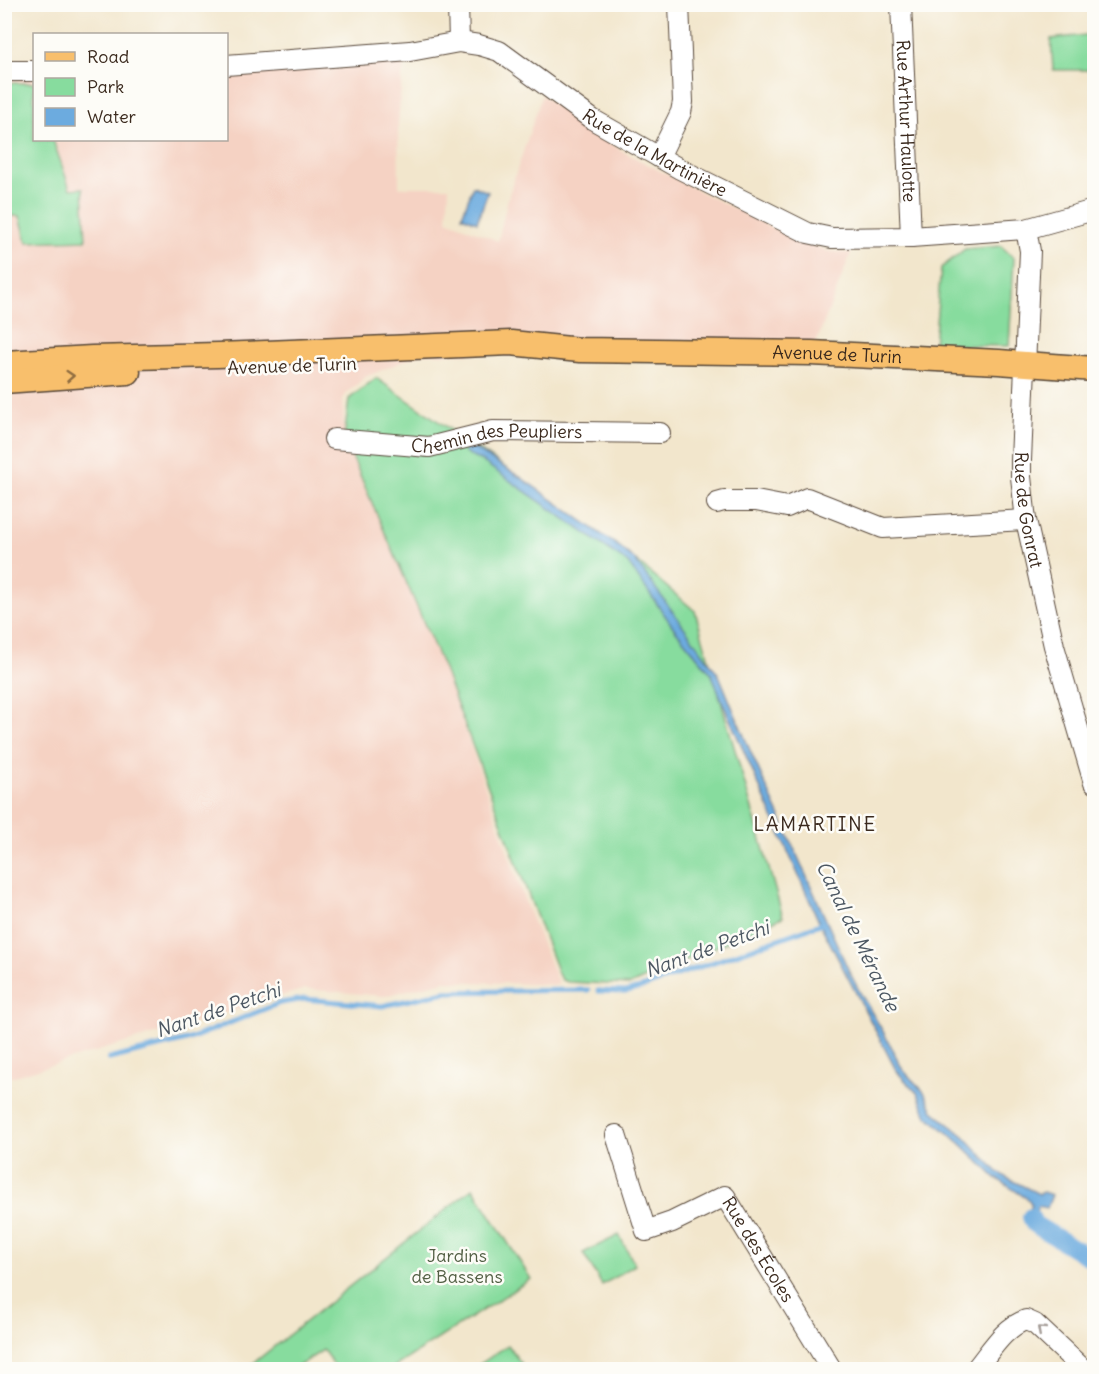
<svg xmlns="http://www.w3.org/2000/svg" width="1099" height="1374" viewBox="0 0 1099 1374" font-family="Delius,sans-serif">
	<style>
		.built { fill: #f5d2c3 }
		.green { fill: #87dc9e; stroke: #61835e; stroke-width: 1.5 }
		.water { fill: #6cabdf; stroke: #546a7e; stroke-width: 1.5 }
		.lines { fill: none; stroke-linecap: round; stroke-linejoin: round }
		.stream { stroke: #6cabdf; stroke-width: 5 }
		.canal { stroke: #6cabdf; stroke-width: 18 }
		.minor-casing { stroke: #564638; stroke-width: 22 }
		.major-casing { stroke: #564638; stroke-width: 27 }
		.minor { stroke: #fff; stroke-width: 20 }
		.major { stroke: #f8bf6c; stroke-width: 24 }
		.oneway { stroke: #906d41 }
		.oneway2 { stroke: #a79f9a }
		.labels { text-anchor: middle; stroke-width: 5; stroke-linejoin: round; paint-order: stroke }
		.street-label { font-size: 18px; fill: #3b2a1e; stroke: #fdfcf7 }
		.park-label { font-size: 18px; fill: #525f44; stroke: #fdfcf7 }
		.neighbourhood-label { font-size: 20px; letter-spacing: 1.5px; fill: #3b2a1e; stroke: #fdfcf7 }
		.water-label { font-size: 20px; font-style: italic; fill: #4c5762; stroke: #fdfcf7 }
	</style>
	<rect width="100%" height="100%" fill="#fdfcf7"/>
	<filter id="ink" filterUnits="userSpaceOnUse"><feTurbulence type="fractalNoise" baseFrequency=".0167" numOctaves="2"/><feDisplacementMap in="SourceGraphic" scale="12" xChannelSelector="R" yChannelSelector="G"/><feConvolveMatrix kernelMatrix="1 2 1 2 8 2 1 2 1" color-interpolation-filters="sRGB"/></filter>
	<filter id="wash" filterUnits="userSpaceOnUse"><feTurbulence type="fractalNoise" baseFrequency=".008" numOctaves="4" result="noise"/><feDisplacementMap in="SourceGraphic" scale="24" xChannelSelector="R" yChannelSelector="G"/><feGaussianBlur stdDeviation="1.35" result="paint"/><feColorMatrix in="noise" values="0 0 0 0 0 0 0 0 0 0 0 0 0 0 0 0 0 1.4 0 .05"/><feComposite in="paint" operator="in"/></filter>
	<g filter="url(#wash)">
		<rect width="100%" height="100%" fill="#f2e6cc"/>
		<path class="built" d="M409 61 403 68 401 87 398 124 399 187H449L447 220 498 241 509 194 542 95 586 129 624 152 689 186 777 230 827 251 851 253 818 338 811 353 421 354 365 377 343 397 344 438 443 667 527 907 559 985 445 981 384 996 305 989 5 1079V71H34V140H226L227 65Z"/>
		<path class="green" d="M1094 34V62L1092 70H1053L1051 39Z
			M5 83H34V140H53L70 189 83 188 86 240 27 242 20 216H5Z
			M1001 246 1014 258 1009 346 934 345 941 268 965 249Z
			M376 378 621 548 695 611 783 917 630 985 568 982 562 980 559 976 443 667 344 438 349 399Z
			M473 1188 531 1279 391 1369H337L323 1350 294 1369H246Z
			M619 1235 635 1265 602 1285 583 1253Z
			M508 1345 525 1369H473Z"/>
		<path class="water" d="M473 186 488 192 477 222 462 216Z
			M470 446 520 477 621 548 635 560 719 675 749 748 849 971 862 996 884 1033 903 1070 924 1092 933 1111 964 1136 997 1171 1007 1178 1039 1194 1043 1192 1052 1195 1047 1208 1038 1206 1033 1219 1034 1222 1051 1231 1050 1234 1045 1233 1031 1226 1027 1217 1031 1204 1029 1200 996 1178 960 1143 927 1116 918 1094 900 1075 895 1068 819 922 724 706 711 673 676 631 628 563 480 460 474 458 465 452 464 448Z"/>
		<g class="lines">
			<path class="stream" d="M598 991 625 992 638 989 823 923
				M109 1059 187 1040 280 1003 305 999 382 1006 445 992 588 990"/>
			<path class="canal" d="M1031 1217 1034 1224 1094 1260"/>
		</g>
	</g>
	<g filter="url(#ink)">
		<g class="lines">
			<g class="minor-casing">
				<g id="minor">
					<path d="M458 4 459 42"/>
					<path id="s1" d="M901 4 911 237"/>
					<path id="s2" d="M226 65 410 51 459 42 479 45 499 51 592 119 680 169 808 233 832 238 911 237 1026 229 1094 210"/>
					<path d="M4 71H34"/>
					<path d="M659 157 681 112 683 102 679 4"/>
					<path id="s3" d="M1026 229 1030 251 1021 460V477L1026 520 1054 646 1094 783"/>
					<path id="s4" d="M334 439 429 447 493 431 660 433"/>
					<path d="M717 503 724 501H756L787 507 807 498 883 528 1026 520"/>
					<path id="s5" d="M616 1135 646 1231 672 1222 725 1196 832 1370"/>
					<path d="M975 1370C990 1352 1004 1327 1026 1320L1035 1324 1084 1370"/>
				</g>
			</g>
			<g class="major-casing">
				<g id="major">
					<path id="s6" d="M4 363 92 358 218 355 511 343 580 350 811 353 999 362 1094 369"/>
					<path d="M4 381 128 372"/>
				</g>
			</g>
			<use href="#minor" class="minor"/>
			<use href="#major" class="major"/>
		</g>
		<defs><path id="oneway-chevron" d="M-2-3.5L2.5 0L-2 3.5" fill="none" stroke-width="1.6" stroke-linecap="round" stroke-linejoin="round" transform="scale(1.5)"/></defs>
		<use class="oneway" href="#oneway-chevron" transform="translate(70 376) rotate(-4)"/>
		<use class="oneway2" href="#oneway-chevron" transform="translate(1041 1330) rotate(-139)"/>
	</g>
	<g class="labels">
		<g class="street-label">
			<text dy="6" stroke="none"><textPath href="#s1" startOffset="117">Rue Arthur Haulotte</textPath></text>
			<text dy="6" stroke="none"><textPath href="#s2" startOffset="462">Rue de la Martinière</textPath></text>
			<text dy="6" stroke="none"><textPath href="#s6" startOffset="834">Avenue de Turin</textPath></text>
			<text transform="translate(292 366) rotate(-2)" y="6">Avenue de Turin</text>
			<text dy="6" stroke="none"><textPath href="#s4" startOffset="164">Chemin des Peupliers</textPath></text>
			<text dy="6" stroke="none"><textPath href="#s3" startOffset="282">Rue de Gonrat</textPath></text>
			<text dy="6" stroke="none"><textPath href="#s5" startOffset="250">Rue des Écoles</textPath></text>
		</g>
		<g class="park-label">
			<text x="457" y="1262">Jardins<tspan x="457" dy="21">de Bassens</tspan></text>
		</g>
		<g class="neighbourhood-label">
			<text x="815" y="831">LAMARTINE</text>
		</g>
		<g class="water-label">
			<text transform="translate(858 936) rotate(64)" y="7">Canal de Mérande</text>
			<text transform="translate(707 949) rotate(-20)" y="7">Nant de Petchi</text>
			<text transform="translate(218 1010) rotate(-19)" y="7">Nant de Petchi</text>
		</g>
	</g>
	<rect width="1099" height="1374" fill="none" stroke="#fdfcf7" stroke-width="24"/>
	<rect x="33" y="33" width="195" height="108" fill="#fdfcf7" stroke="#afa8a0" stroke-width="1.5"/>
	<rect x="45" y="52" width="30" height="9" fill="#f8bf6c" stroke="#afa8a0" stroke-width="1.5"/>
	<text x="87" y="63" font-size="18" fill="#3b2a1e">Road</text>
	<rect x="45" y="78" width="30" height="18" fill="#87dc9e" stroke="#afa8a0" stroke-width="1.5"/>
	<text x="87" y="93" font-size="18" fill="#3b2a1e">Park</text>
	<rect x="45" y="108" width="30" height="18" fill="#6cabdf" stroke="#afa8a0" stroke-width="1.5"/>
	<text x="87" y="123" font-size="18" fill="#3b2a1e">Water</text>
</svg>
